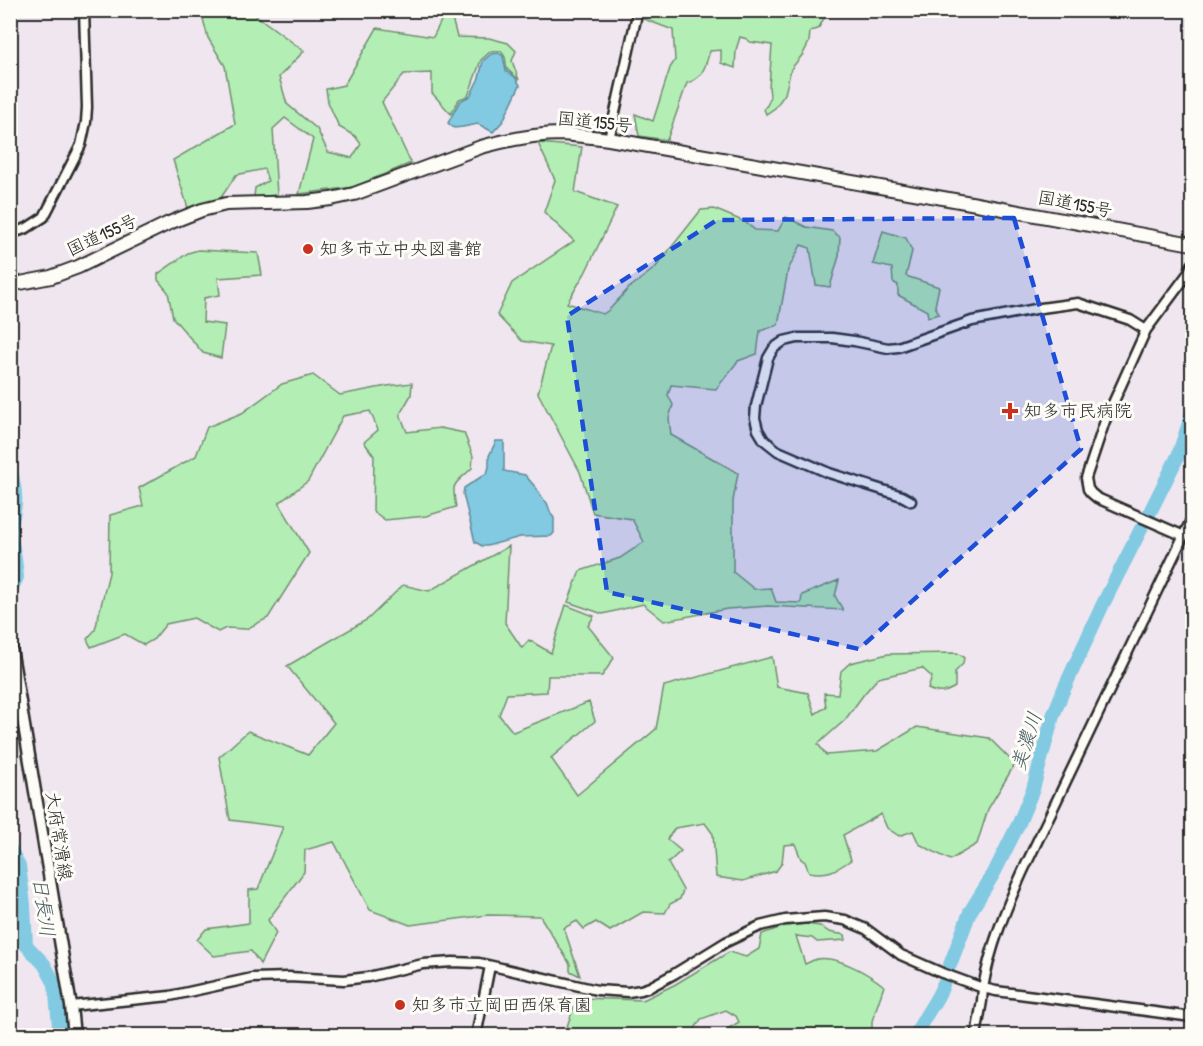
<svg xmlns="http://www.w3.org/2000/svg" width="1203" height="1046" viewBox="0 0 1203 1046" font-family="'Patrick Hand','Klee One',sans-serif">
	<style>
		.built { fill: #e7d6ea }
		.green { fill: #b3efb4; stroke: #6f8d70; stroke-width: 1.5 }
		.water { fill: #81cae2; stroke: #5f8a99; stroke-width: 1.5 }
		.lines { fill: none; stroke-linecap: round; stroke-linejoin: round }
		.river { stroke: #81cae2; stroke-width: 14 }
		.minor-casing { stroke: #2b2b2b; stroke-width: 13 }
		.major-casing { stroke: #2b2b2b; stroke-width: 15 }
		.highway-casing { stroke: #2b2b2b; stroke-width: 16 }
		.minor { stroke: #fdfcf7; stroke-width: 8 }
		.major { stroke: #fdfcf7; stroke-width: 10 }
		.highway { stroke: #fdfcf7; stroke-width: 12 }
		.marked { fill: #1d4ed8; fill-opacity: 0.2; stroke: #1d4ed8; stroke-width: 4.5; stroke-dasharray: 12 8; stroke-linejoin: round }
		.poi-dot { fill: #c8321e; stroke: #fdfcf7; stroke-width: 2 }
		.labels { text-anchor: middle; stroke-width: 6; stroke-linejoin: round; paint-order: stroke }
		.street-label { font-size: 18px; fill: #2b2b2b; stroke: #fdfcf7 }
		.poi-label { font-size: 18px; fill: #2b2b2b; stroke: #fdfcf7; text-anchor: start }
		.water-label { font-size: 20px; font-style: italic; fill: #455b62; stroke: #fdfcf7 }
	</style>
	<rect width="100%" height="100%" fill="#f0e6ef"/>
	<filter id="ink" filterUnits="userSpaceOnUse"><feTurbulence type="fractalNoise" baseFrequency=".0167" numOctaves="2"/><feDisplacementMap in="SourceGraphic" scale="12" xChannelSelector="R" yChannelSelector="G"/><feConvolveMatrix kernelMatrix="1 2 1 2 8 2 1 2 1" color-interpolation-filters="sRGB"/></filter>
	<g filter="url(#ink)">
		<path class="built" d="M1067 1025 1109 1029 1124 1035H1065Z"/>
		<path class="green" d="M208 11H250L304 51 279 77 287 104 317 129 328 152 352 158 361 144 355 136 339 127 328 102 326 89 344 85 377 28 433 37 446 11H450L457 37 489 38 508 43 516 51 512 61 519 80 507 69 505 57 501 51 490 52 481 60 468 96 459 99 451 114 432 93V73L404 74 382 102 411 163 354 187 299 194 313 139 285 118 273 129 277 195 254 197 255 188 268 181 264 169 236 175 220 199 188 208 173 160 235 124 225 66 208 38 202 15Z
			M740 11H748V13L777 16 780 11H825L827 13 818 29 810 31 809 42 803 54 791 69 785 94 775 108 766 114 764 109C770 103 771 97 769 88L772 45 750 42 747 39 740 37 736 50 735 68 721 63V50L710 51C705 66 704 78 687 83L667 140 639 136 635 114 653 121 670 68 675 60 673 30 644 19 646 11H684L686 12H696L739 17Z
			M538 143 582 147 575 192 617 207 585 273 567 303 603 314 609 310 629 288 655 268 701 210 714 209 745 222 755 230 778 231 786 217 806 227 832 231 840 237 839 256 830 287 816 285 810 248 801 245 788 270 778 325 760 331 757 354 738 361 716 389 671 385 668 395 673 405 669 418 671 435 738 473 733 501V572L754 589 771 588 776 602 801 603 802 595 839 580 835 596 843 610 768 606 727 609 664 621 643 604 603 614 568 602 580 571 620 558 644 542 632 519 593 513 580 472 538 393 551 346 522 341 497 315 512 283 574 241 544 212 555 180Z
			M883 231 906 238 912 251 906 276 939 287 935 306 939 314 928 317 927 311 898 295V285L893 282 892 268 873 264Z
			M198 250 258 253 262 275 218 278 220 295 204 298 203 322 225 325 221 358 203 353 173 318 168 292 158 280V274L188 253Z
			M313 375 340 395 387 386 412 383 411 395 400 414 407 432 440 428 464 433 473 456 472 468C454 486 451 480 456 507L426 516 385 520 373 511 374 456 364 442 378 430 370 411 343 416 308 481 279 503 309 553 268 618 246 629 226 628 218 632 194 618 166 624 154 639 144 645 125 634 91 647 87 639 95 630 109 573 110 515 143 506 139 488 196 456 207 427 242 413 282 384Z
			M509 546 505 623 522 648 529 640 551 653 566 605 594 616 588 626 614 658 602 676H548L547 692 507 694 499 715 513 732 589 702 595 721 551 758 577 795 656 729 664 686 772 657 777 687 808 693 815 714 826 707 824 693 838 694 841 671 850 663 888 654 957 653 964 657 963 664 955 672V687C945 693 939 694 928 689L932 677 922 668 878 678 864 694 845 720 818 744 826 755 877 751 917 727 989 738 1015 764 988 809 977 844 950 860 919 844 913 831 899 836 887 828 881 814 843 835 851 860C835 871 828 875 809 872L805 862 801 859 795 844 784 845 782 863 776 871 743 881 716 877 713 834 705 823 675 828 667 839 681 851 668 863 683 890 680 899 670 904 665 913 643 912 610 931 596 922 584 929 577 921 564 928 580 976 570 971V964L540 916 488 915 410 925 370 910 334 842 305 850 304 872 268 920 276 933 260 964 251 951 214 956 197 940 206 929 249 923V890L258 889 283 827 230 820 219 757 248 731 308 755 334 723 287 666 368 619 403 585 429 591Z
			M806 924 820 926 829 932 845 935 846 940 817 942 812 938 796 936 805 964C808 963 811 961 814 960 834 953 869 974 884 986L872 1021V1035H733L729 1028 739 1022 736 1016 726 1010 701 1019 691 1035H564L577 998 643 1000 674 985 729 952 746 957 759 949 762 934 785 926Z"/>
		<path class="water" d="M499 53 503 56 506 71 515 77 520 85 503 121 493 132 478 124 463 127 454 128 448 123 460 101 470 96 479 78 483 61 491 54Z
			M496 441H504V471L525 475 537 489 541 497 547 503 551 514 554 518V533L551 536 520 537 487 546H482L475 542 463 494 464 488 487 473 489 467V456Z"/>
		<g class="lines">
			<path class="river" d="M10 468C17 495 17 502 10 529
				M1150 512 1178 456 1192 414
				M10 533 15 559 17 577 10 592
				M10 849 19 866 24 905 26 945 44 964 55 984 60 1036
				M950 965 970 912 994 873 1019 823 1033 789 1053 716 1063 691 1103 604 1141 529
				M916 1036C922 1017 936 1004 943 985"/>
			<g class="minor-casing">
				<path id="minor" d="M609 139 638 10
					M10 234 27 228 44 217 81 145 86 122 87 107 84 10
					M911 501 902 496 829 473 778 451 764 440 758 430 755 418 756 406 768 358 774 348 784 341 797 338H832L854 341 888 348 898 347 972 321 1041 308 1078 303 1130 320 1146 330
					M1184 536 1097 498 1091 493 1088 489 1086 478 1105 421 1146 330 1187 275 1192 265
					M71 1006 170 996 252 978 289 977 344 980 368 977 423 964 453 962 479 963 597 990 628 992 641 990 650 987 674 974 726 942 760 926 785 920 824 917 845 920 854 924 866 929 901 955 942 973 983 988C990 947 1006 908 1023 871L1192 518
					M476 1036 490 966
					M976 1036 982 1001 983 988 996 991 1034 996 1192 1017"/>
			</g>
			<g class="major-casing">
				<path id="major" d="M10 642 71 1006 74 1036"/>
			</g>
			<g class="highway-casing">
				<path id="highway" d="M10 285 51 277 78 267 169 223 202 210 226 204 307 202 331 199 354 194 481 147C507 140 535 134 561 134 577 135 593 137 609 139L971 203 1192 244"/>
			</g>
			<use href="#minor" class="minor"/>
			<use href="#major" class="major"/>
			<use href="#highway" class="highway"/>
		</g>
	</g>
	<path class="marked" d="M1014 218 1081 449 859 649 607 592 567 316 717 220Z"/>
	<g class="poi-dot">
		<circle cx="308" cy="249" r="6"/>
		<path d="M1007 402h6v6h6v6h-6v6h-6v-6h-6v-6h6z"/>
		<circle cx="400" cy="1005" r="6"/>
	</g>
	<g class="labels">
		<g class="street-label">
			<text transform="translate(595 122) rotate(6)" y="6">国道155号</text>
			<text transform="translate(1075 204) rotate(11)" y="6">国道155号</text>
			<text transform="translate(102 235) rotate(-25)" y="6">国道155号</text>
			<text transform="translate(59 836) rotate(81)" y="6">大府常滑線</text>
		</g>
		<g class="poi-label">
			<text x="320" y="255">知多市立中央図書館</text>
			<text x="1024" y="417">知多市民病院</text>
			<text x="412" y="1011">知多市立岡田西保育園</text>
		</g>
		<g class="water-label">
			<text transform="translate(1026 741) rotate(-72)" y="7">美濃川</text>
			<text transform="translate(44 907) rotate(82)" y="7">日長川</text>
		</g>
	</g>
	<rect width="1203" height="1046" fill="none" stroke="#fdfcf7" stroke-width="36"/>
	<rect x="18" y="18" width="1167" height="1010" fill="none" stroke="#2b2b2b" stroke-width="2" filter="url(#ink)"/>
</svg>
